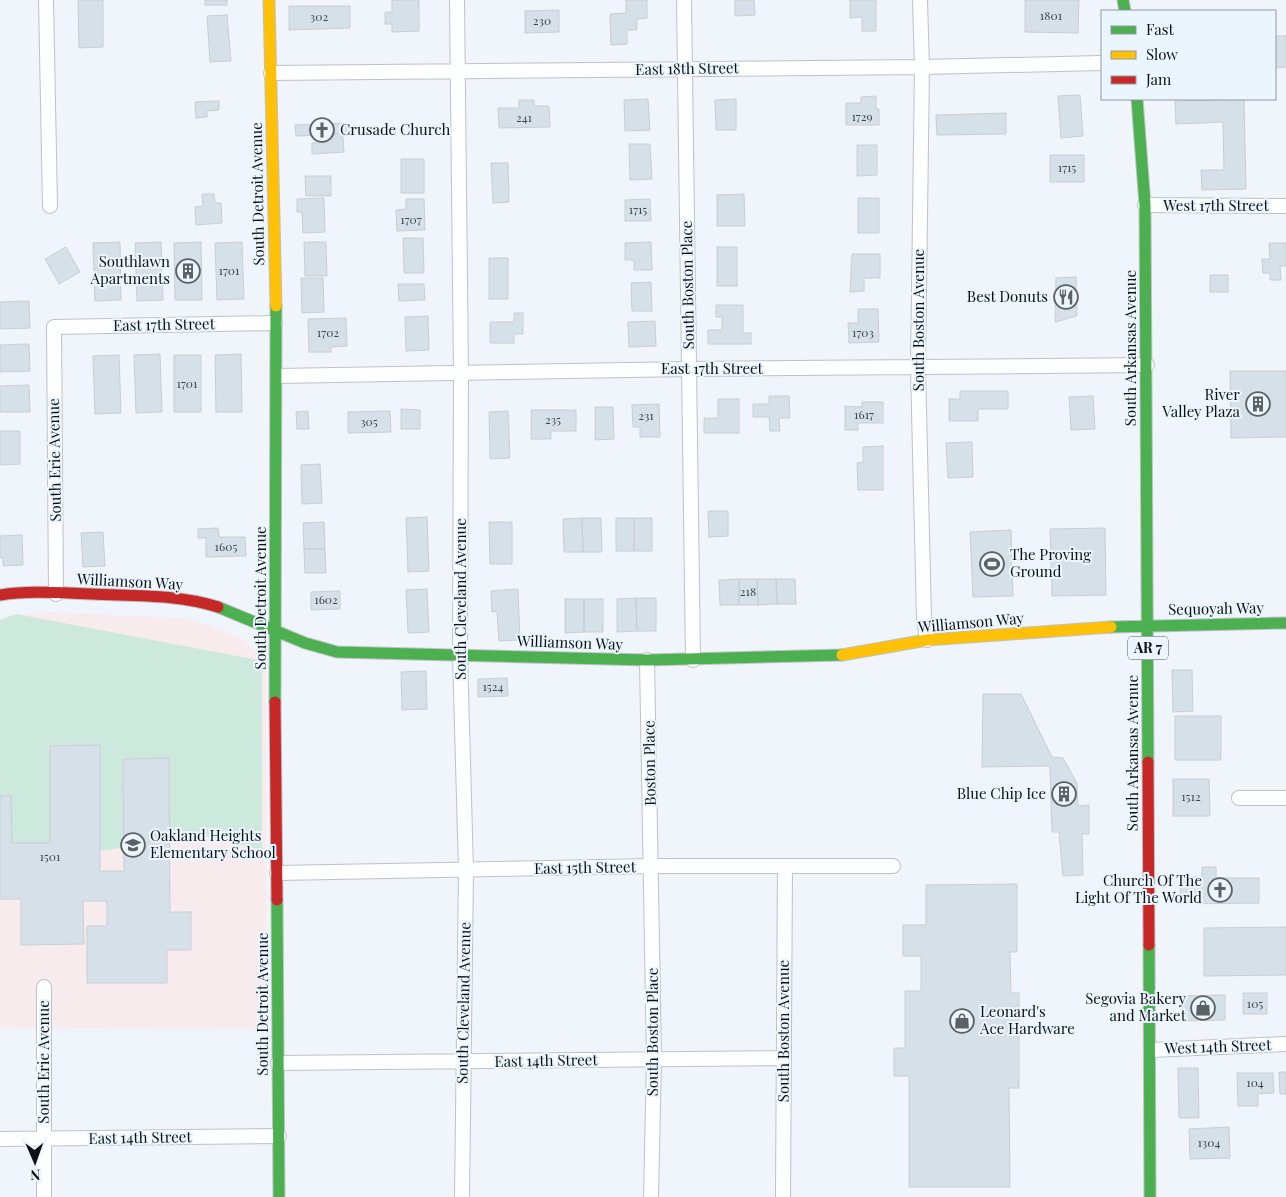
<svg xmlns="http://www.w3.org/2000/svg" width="1286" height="1197" viewBox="0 0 1286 1197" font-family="'Playfair Display',serif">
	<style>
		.education { fill: #f7ebee }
		.green { fill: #cde8dd }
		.building { fill: #d5e0e9; stroke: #caced1 }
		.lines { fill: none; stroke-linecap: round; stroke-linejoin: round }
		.street-casing { stroke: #bec2c6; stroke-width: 16 }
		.fast-casing { stroke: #bec2c6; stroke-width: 13 }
		.slow-casing { stroke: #bec2c6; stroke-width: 13 }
		.jam-casing { stroke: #bec2c6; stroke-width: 13 }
		.street { stroke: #fdfefe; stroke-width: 14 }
		.fast { stroke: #4caf50; stroke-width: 11 }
		.slow { stroke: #ffc107; stroke-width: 11 }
		.jam { stroke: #c62828; stroke-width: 11 }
		.labels { text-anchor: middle; stroke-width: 4; stroke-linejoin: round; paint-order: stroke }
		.number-label { font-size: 12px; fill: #40464a }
		.shield { fill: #ebf5fe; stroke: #50555a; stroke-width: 1 }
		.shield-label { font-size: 14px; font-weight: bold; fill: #0d1113 }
		.street-label { font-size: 15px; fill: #0d1113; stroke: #ebf5fe }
		.poi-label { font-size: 15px; fill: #0d1113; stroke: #ebf5fe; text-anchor: end }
	</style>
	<rect width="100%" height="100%" fill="#eff5fa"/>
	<path class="education" d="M42 612 183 618 209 625 245 641 266 662 267 1029 0 1028V619L9 616Z"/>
	<path class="green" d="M16 614 262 661V850L205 836 0 865V620Z"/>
	<path class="building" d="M78 0H103V47L79 48Z
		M205 0H227V5H205Z
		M392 0H419V31L392 32V24H385V12H392Z
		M626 0H647V18L637 19V30H627V44L611 45 610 14 626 13Z
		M735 0H754L755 15 735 16Z
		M850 0H876V31H862V17L850 18Z
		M1025 0H1079L1078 33 1025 32Z
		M289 6H350V28L289 30Z
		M559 10V32L525 33V11Z
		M227 15 231 61 210 62 207 16Z
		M1275 36H1286V67L1275 68Z
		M1080 95 1083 136 1061 138 1058 96Z
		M876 96V109H879V125H846V103H861V97Z
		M648 99 650 130 625 131 624 100Z
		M736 99V130H716L715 100Z
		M1244 99 1246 189 1202 190 1201 170H1224L1223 122 1176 124 1175 101Z
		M519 100H534V106H549L550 127 499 128 498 108H519Z
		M219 101V110L207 111V117L196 118 195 102Z
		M1006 113V134L937 135 936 115Z
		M348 123V134L296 136 295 125Z
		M331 136H343L344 152 312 154V143L331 142Z
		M629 144H650L652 179 630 180Z
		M857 145H877V175L857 176Z
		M1050 155H1084V182H1050Z
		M401 159H424V193H401Z
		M491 163H508L509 202 493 203Z
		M305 176H331V196H306Z
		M202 194H214L215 203H221L222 223 196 225 195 207 203 206Z
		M744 194 745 226H717V195Z
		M324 198 325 232 303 233 302 212H297V199Z
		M858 198H879V233H858Z
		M406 199H424L425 230 397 231 396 210 406 209Z
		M650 199 651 221H625V200Z
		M403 238H423L424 273H404Z
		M120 242 121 300 95 301 93 243Z
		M161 242 163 300 137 301 135 243Z
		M201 242 202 300H175L174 243Z
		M242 242 244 299 217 300 215 243Z
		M304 242H326L327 276H305Z
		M651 242 652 270H634V260H625V243Z
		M1269 243H1286V266H1280L1281 280H1270V273H1263L1262 259H1270Z
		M66 247 80 272 59 284 45 259Z
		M717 247H737V286H717Z
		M852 254H880V278H864V291L850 292Z
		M489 258H508V299H489Z
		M1210 275H1228V292H1210Z
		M1076 277 1077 316 1055 322 1056 278Z
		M301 278H323L324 312 302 313Z
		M651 282 652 311H632L631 283Z
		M398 284H424L425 300 399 301Z
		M29 301 30 328 0 329V302Z
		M716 305H743V333H751V344H708V330H722V317H716Z
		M858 309H878L879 342 849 343 848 323H858Z
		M514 313H523V334H514V343H490V322H514Z
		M428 316 429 350 406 351 405 317Z
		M346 318 347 346 331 347V352H309L308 319Z
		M655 321 656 346 629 347 628 322Z
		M29 344 30 371 0 372V345Z
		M160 354 162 412 136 413 134 355Z
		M241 354 242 412H216L215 355Z
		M119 355 121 413 95 414 93 356Z
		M174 355H201V412H174Z
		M1230 371H1286V437L1231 438Z
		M29 385 30 412H0V386Z
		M960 391H1008V409H978V421H949V399H960Z
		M769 396H789L790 418H779L780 431H770L769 417H753V404H769Z
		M1093 396 1095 429 1071 430 1069 397Z
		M718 399H739V433H704V418H718Z
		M862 402H883V423H858V430H845V406L862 407Z
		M659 404 660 437H640V427H633L632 405Z
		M595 407H613L614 439 595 440Z
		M401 409 420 410V429H401Z
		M531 410H576V431H551V439H531Z
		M308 411 309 429H297L296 412Z
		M390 411 391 432 348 433V412Z
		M508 411 510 458 490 459 489 412Z
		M0 431H20V464L0 465Z
		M972 442 973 477 948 478 946 443Z
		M883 446V490H858L857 463 863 462V447Z
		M320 464 322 503 302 504 301 465Z
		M708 511H728V536L709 537Z
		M427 517 429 571 408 572 406 518Z
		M582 518 583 552H564L563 519Z
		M582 518H601L602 552H583Z
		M616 518H634V551H616Z
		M634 518H652V551H634Z
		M324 522 325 549H304L303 523Z
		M489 522H512V564H490Z
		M218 528 219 537H245L246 556 206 557V538H198V529Z
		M1105 528 1106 595 1052 596 1050 529Z
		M1011 530 1013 596 973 597 970 532Z
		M103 532 105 566 83 567 81 533Z
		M22 535 23 565 3 566V558H0V536Z
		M304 549H325L326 573H305Z
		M739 579V605H720L719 580Z
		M739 579H757L758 605H739Z
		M757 579H776L777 604 758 605Z
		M776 579H795L796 604H777Z
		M427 589 429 632 408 633 406 590Z
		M518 589 520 640 499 641 497 611 492 612 491 591Z
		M340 591V609L311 610V592Z
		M636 598 637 631 617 632V599Z
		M636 598H656V631H637Z
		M565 599H584V632L565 633Z
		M584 599H603V632H584Z
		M1172 670H1192L1193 711 1173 712Z
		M426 671 427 709 402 710 401 672Z
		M507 678 508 696 478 697V679Z
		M983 694H1021L1052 757 1063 758 1077 783 1078 806 1089 805V834H1082L1083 875 1063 876 1059 832H1052L1050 766 982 767Z
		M1175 716H1221V760H1175Z
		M100 745V871H124L123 759 169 758 170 912H191V950H167V983H87V926H107V901H83L84 944 21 945V899H0V796H11L12 843H50V746Z
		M1173 779H1209L1210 816H1173Z
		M1202 867H1216V878H1259V903L1180 904V877H1202Z
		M1017 884V952H1010L1011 993H1019V1088H1009L1010 1187H909V1076H894V1048H905V991H921V956H903V925H926V885Z
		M1286 927V975L1204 976V928Z
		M1243 993H1267V1014H1243Z
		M1225 995V1020L1182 1021 1181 996Z
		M1178 1068H1198L1199 1118H1179Z
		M1279 1072H1286V1094H1280Z
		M1237 1073H1273L1274 1093 1258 1094V1106H1238Z
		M1229 1127 1230 1158 1190 1159 1189 1129Z"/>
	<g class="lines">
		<g class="street-casing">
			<path id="street" d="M46 0 50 206
				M457 0 461 373 460 655 466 870 462 1197
				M684 0 693 660
				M920 0 922 67 918 368 924 618 927 640
				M271 73 922 67 1102 63
				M1145 205 1286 206
				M277 376 690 369 1147 365
				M56 594 54 327 275 323
				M647 660 654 1059 651 1197
				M1239 798H1286
				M277 873 652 866H893
				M44 987V1197
				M1151 1050 1286 1044
				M278 1063 784 1058
				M0 1139 279 1136
				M783 1197 785 866"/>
		</g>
		<g class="fast-casing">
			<path id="fast" d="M1123 0 1125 11
				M1137 99 1145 205 1148 762
				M218 607 305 643 337 652 647 660 842 655
				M1111 627 1286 623
				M275 702 276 306
				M277 900 279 1197
				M1149 945 1150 1197"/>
		</g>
		<g class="slow-casing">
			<path id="slow" d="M269 0 276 306
				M842 655 927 640 1111 627"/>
		</g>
		<g class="jam-casing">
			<path id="jam" d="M0 595C30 590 62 593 92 594 135 596 177 594 218 607
				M275 702 277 900
				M1148 762 1149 945"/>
		</g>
		<use href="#street" class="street"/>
		<use href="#fast" class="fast"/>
		<use href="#slow" class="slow"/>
		<use href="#jam" class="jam"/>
	</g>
	<defs>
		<g id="church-ring" transform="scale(1.25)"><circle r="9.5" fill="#ebf5fe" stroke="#5c6164" stroke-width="1.5"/><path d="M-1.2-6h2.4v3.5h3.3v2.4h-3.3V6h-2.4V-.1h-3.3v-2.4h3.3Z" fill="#5c6164"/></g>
		<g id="building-ring" transform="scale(1.25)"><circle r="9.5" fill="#ebf5fe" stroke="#5c6164" stroke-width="1.5"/><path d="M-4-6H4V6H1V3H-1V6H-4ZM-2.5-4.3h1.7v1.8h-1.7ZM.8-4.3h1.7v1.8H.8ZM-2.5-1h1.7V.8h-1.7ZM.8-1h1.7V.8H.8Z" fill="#5c6164"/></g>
		<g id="restaurant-ring" transform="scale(1.25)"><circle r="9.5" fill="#ebf5fe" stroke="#5c6164" stroke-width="1.5"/><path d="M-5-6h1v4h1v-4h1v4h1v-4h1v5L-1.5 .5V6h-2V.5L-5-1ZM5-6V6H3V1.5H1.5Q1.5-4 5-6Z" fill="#5c6164"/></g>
		<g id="stadium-ring" transform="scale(1.25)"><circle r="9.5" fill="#ebf5fe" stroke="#5c6164" stroke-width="1.5"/><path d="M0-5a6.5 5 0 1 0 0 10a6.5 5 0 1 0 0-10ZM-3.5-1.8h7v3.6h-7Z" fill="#5c6164"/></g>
		<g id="school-ring" transform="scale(1.25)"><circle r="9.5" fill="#ebf5fe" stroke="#5c6164" stroke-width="1.5"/><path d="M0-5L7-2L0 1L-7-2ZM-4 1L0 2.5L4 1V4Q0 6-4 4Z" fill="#5c6164"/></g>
		<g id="shop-ring" transform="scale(1.25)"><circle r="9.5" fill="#ebf5fe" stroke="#5c6164" stroke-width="1.5"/><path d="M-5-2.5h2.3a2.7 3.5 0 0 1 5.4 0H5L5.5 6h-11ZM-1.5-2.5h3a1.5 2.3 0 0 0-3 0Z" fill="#5c6164"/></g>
	</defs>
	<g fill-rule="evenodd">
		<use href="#church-ring" x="322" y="130"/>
		<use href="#building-ring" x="188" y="271"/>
		<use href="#restaurant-ring" x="1066" y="297"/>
		<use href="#building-ring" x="1258" y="404"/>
		<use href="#stadium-ring" x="992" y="564"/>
		<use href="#building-ring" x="1064" y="794"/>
		<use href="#school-ring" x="133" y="845"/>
		<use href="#church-ring" x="1220" y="890"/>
		<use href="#shop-ring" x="1203" y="1008"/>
		<use href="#shop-ring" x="962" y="1021"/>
	</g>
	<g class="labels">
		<g class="number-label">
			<text x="1051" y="20">1801</text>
			<text x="319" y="21">302</text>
			<text x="542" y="25">230</text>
			<text x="862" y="121">1729</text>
			<text x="524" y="122">241</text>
			<text x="1067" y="172">1715</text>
			<text x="638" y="214">1715</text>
			<text x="411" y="224">1707</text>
			<text x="229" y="275">1701</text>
			<text x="328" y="337">1702</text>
			<text x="863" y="337">1703</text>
			<text x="187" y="388">1701</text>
			<text x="864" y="419">1617</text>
			<text x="646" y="420">231</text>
			<text x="553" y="424">235</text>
			<text x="369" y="426">305</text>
			<text x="226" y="551">1605</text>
			<text x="748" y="596">218</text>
			<text x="326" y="604">1602</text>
			<text x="493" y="691">1524</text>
			<text x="1191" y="801">1512</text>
			<text x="50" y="861">1501</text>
			<text x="1255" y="1008">105</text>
			<text x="1255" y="1087">104</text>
			<text x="1209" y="1147">1304</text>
		</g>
		<rect class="shield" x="1128" y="636.5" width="40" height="23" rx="4"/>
		<g class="shield-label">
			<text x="1148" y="653">AR 7</text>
		</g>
		<g class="street-label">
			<text transform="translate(687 69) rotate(-1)" y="5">East 18th Street</text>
			<text transform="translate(258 194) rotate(-91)" y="5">South Detroit Avenue</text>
			<text x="1216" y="211">West 17th Street</text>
			<text transform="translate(688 285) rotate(-91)" y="5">South Boston Place</text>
			<text transform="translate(919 320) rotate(-90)" y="5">South Boston Avenue</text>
			<text transform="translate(164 325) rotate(-1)" y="5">East 17th Street</text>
			<text transform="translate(1131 348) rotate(-90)" y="5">South Arkansas Avenue</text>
			<text x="712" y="374">East 17th Street</text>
			<text transform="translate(55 460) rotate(-91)" y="5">South Erie Avenue</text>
			<text transform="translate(130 582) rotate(3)" y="5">Williamson Way</text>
			<text transform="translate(261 598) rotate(-90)" y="5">South Detroit Avenue</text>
			<text transform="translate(461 599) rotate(-90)" y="5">South Cleveland Avenue</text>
			<text transform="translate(1216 609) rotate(-1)" y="5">Sequoyah Way</text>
			<text transform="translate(971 623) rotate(-5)" y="5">Williamson Way</text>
			<text transform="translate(570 643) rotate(2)" y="5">Williamson Way</text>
			<text transform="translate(1133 753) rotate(-90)" y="5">South Arkansas Avenue</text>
			<text transform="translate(650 763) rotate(-91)" y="5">Boston Place</text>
			<text transform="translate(585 868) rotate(-1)" y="5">East 15th Street</text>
			<text transform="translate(464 1003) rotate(-89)" y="5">South Cleveland Avenue</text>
			<text transform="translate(263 1004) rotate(-90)" y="5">South Detroit Avenue</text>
			<text transform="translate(784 1031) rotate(-90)" y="5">South Boston Avenue</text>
			<text transform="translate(653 1032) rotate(-90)" y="5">South Boston Place</text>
			<text transform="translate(1218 1047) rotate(-2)" y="5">West 14th Street</text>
			<text transform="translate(546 1061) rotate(-1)" y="5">East 14th Street</text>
			<text transform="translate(44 1062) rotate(-90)" y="5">South Erie Avenue</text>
			<text transform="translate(140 1138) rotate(-1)" y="5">East 14th Street</text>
		</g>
		<g class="poi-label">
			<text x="340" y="135" text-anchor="start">Crusade Church</text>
			<text x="170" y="267">Southlawn<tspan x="170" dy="17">Apartments</tspan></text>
			<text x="1048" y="302">Best Donuts</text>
			<text x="1240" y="400">River<tspan x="1240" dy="17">Valley Plaza</tspan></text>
			<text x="1010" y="560" text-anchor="start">The Proving<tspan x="1010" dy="17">Ground</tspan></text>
			<text x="1046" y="799">Blue Chip Ice</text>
			<text x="150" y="841" text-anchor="start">Oakland Heights<tspan x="150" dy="17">Elementary School</tspan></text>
			<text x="1202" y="886">Church Of The<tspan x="1202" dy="17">Light Of The World</tspan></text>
			<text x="1186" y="1004">Segovia Bakery<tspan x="1186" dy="17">and Market</tspan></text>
			<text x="980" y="1017" text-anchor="start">Leonard's<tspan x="980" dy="17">Ace Hardware</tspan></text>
		</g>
	</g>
	<rect x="1101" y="10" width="175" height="90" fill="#ebf5fe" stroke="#929aa0"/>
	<rect x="1111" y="26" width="25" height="8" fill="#4caf50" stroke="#929aa0"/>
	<text x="1146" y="35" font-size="15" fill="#0d1113">Fast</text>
	<rect x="1111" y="51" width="25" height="8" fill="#ffc107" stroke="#929aa0"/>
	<text x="1146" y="60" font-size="15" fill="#0d1113">Slow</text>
	<rect x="1111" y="76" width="25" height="8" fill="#c62828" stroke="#929aa0"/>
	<text x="1146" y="85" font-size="15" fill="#0d1113">Jam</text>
	<g transform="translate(35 1162) rotate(178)" stroke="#ebf5fe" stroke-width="4" paint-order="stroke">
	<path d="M0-4L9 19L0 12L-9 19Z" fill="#0d1113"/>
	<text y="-8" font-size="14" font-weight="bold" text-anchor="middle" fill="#0d1113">N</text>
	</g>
</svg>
